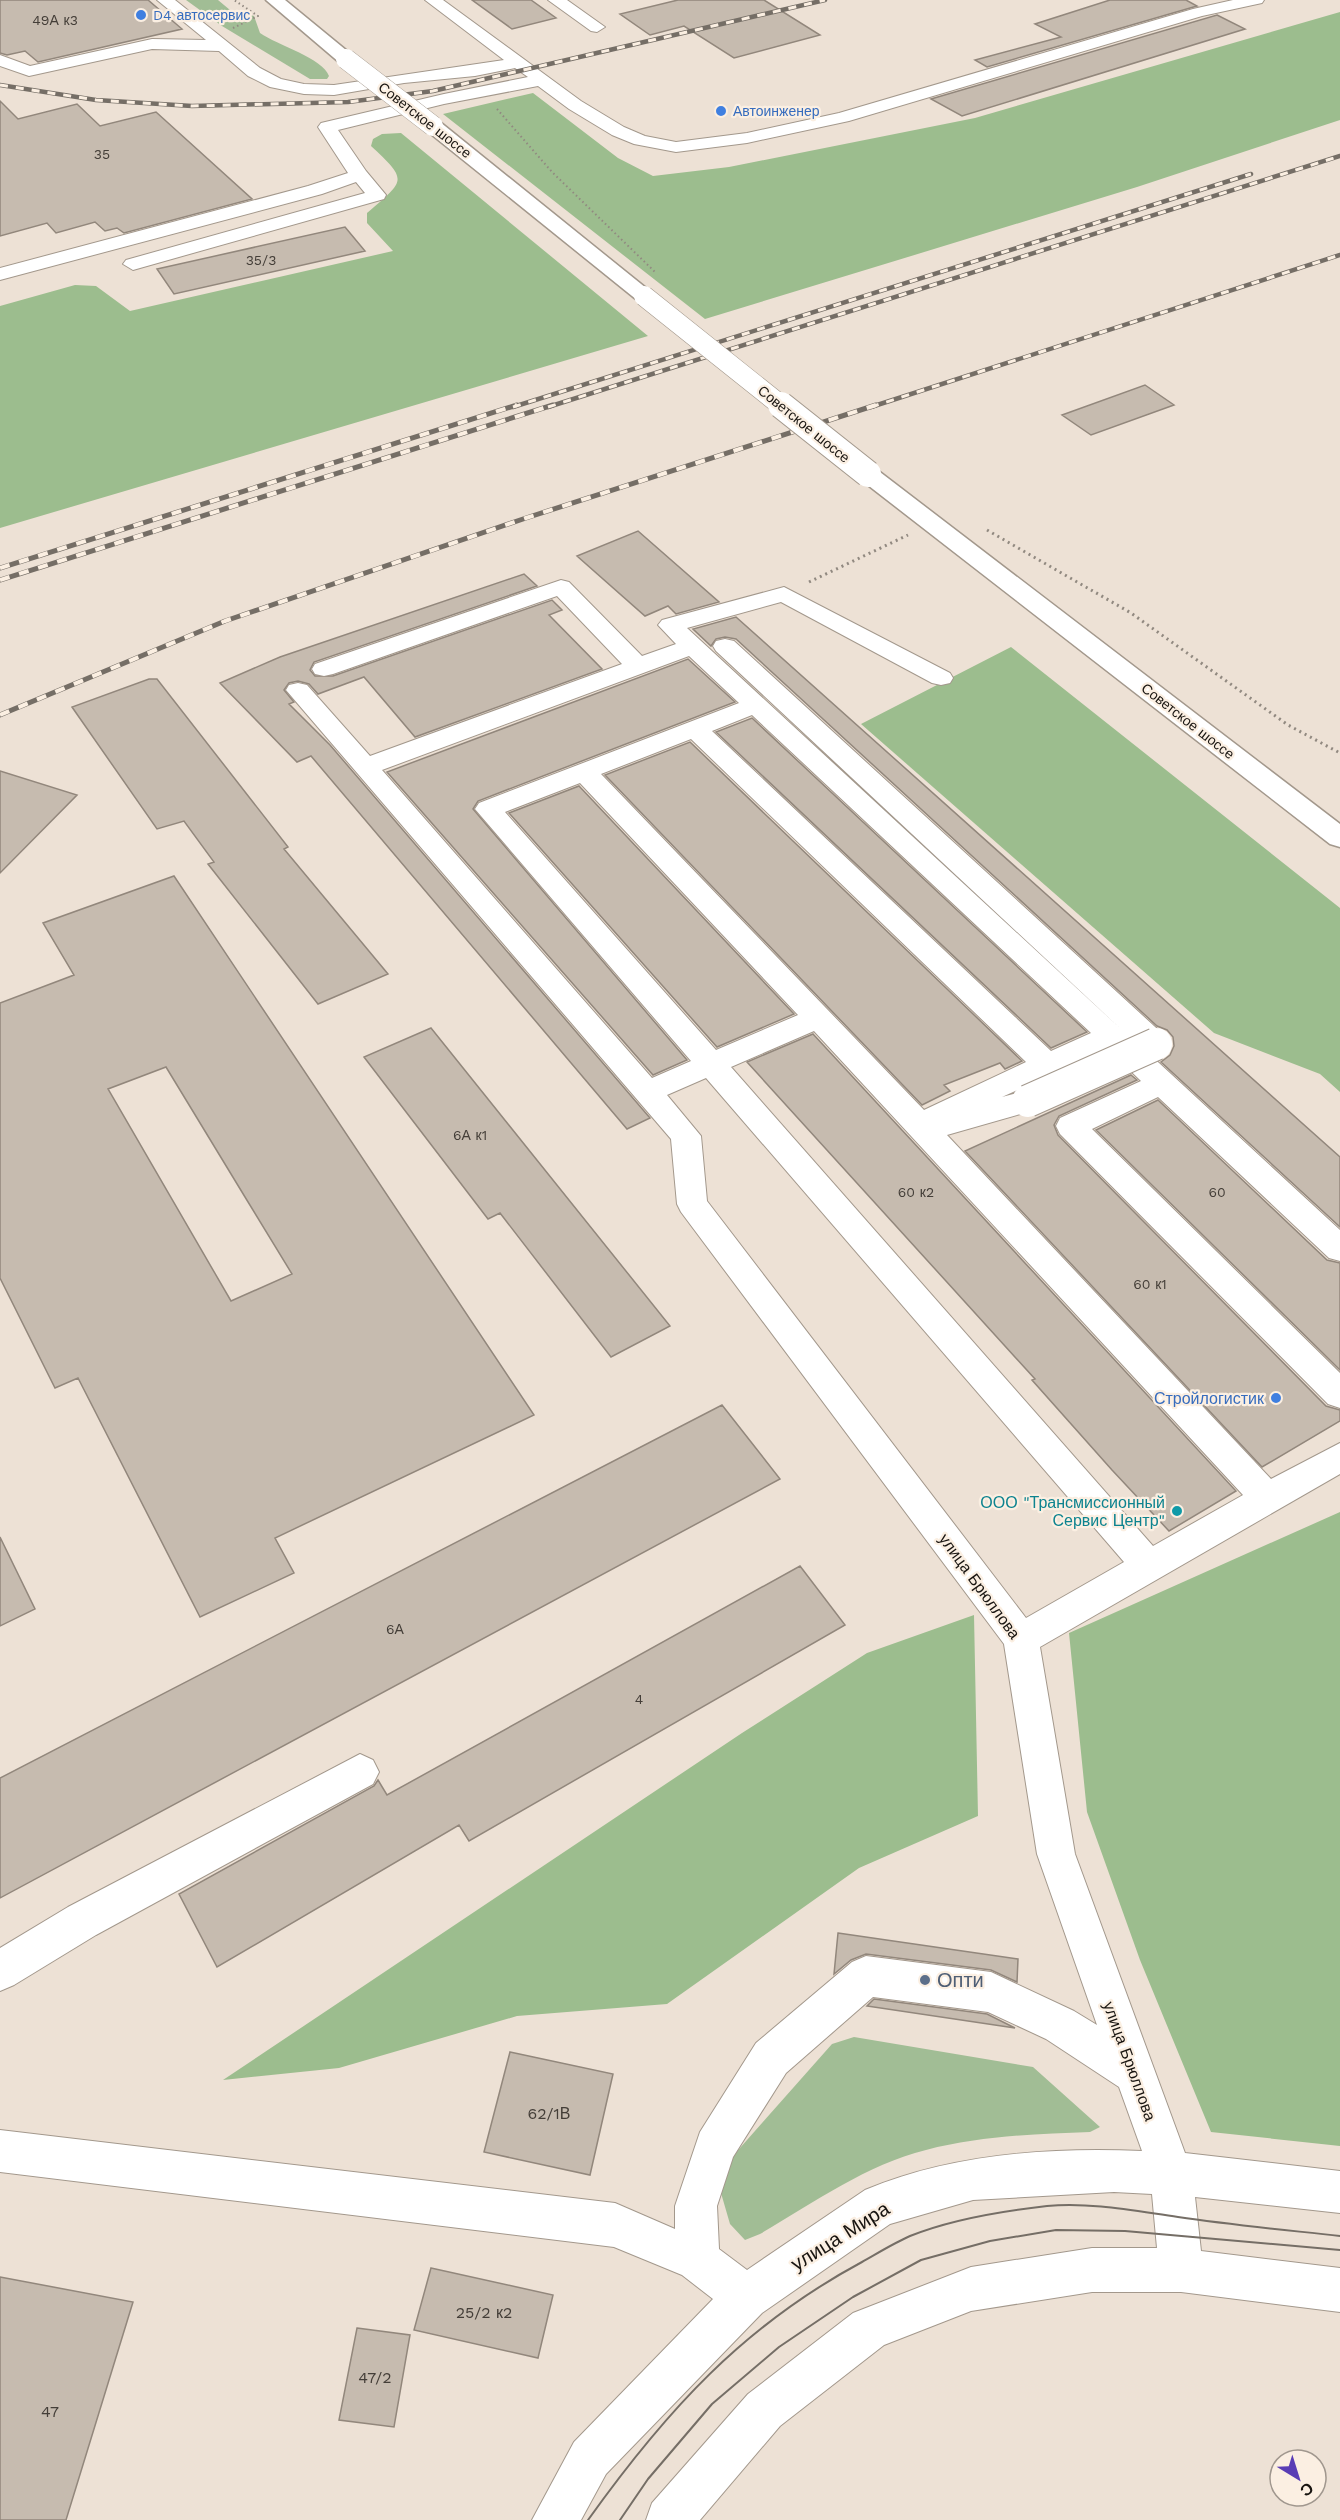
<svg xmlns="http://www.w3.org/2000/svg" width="1340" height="2520" viewBox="0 0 1340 2520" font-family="'Work Sans',sans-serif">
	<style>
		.green { fill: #a1bd95 }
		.forest { fill: #9cbd8e }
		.building { fill: #c6bbaf; stroke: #92877c; stroke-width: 1.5; fill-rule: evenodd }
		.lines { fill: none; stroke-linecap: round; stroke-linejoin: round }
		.minor-casing { stroke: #a3988c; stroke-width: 2 }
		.major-casing { stroke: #a3988c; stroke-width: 3 }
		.path-far1 { stroke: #918980; stroke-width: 2; stroke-dasharray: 1.5 3; stroke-linecap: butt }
		.path { stroke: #918980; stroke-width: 3; stroke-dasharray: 2 4; stroke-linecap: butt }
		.minor { fill: #fff; fill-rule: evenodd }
		.major { fill: #fff; fill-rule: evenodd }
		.tram { stroke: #756e66; stroke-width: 2 }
		.rail-far1-casing { stroke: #756e66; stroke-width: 4.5 }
		.rail-casing { stroke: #756e66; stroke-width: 5 }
		.rail-far1 { stroke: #fbefe2; stroke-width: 3; stroke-dasharray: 8; stroke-linecap: butt }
		.rail { stroke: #fbefe2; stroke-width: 4; stroke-dasharray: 10; stroke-linecap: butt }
		.minor-bridge-casing { stroke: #a3988c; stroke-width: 34; stroke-linecap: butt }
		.major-bridge-far1-casing { stroke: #a3988c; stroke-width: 21; stroke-linecap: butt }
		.major-bridge-casing { stroke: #a3988c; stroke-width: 28; stroke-linecap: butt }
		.minor-bridge { stroke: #fff; stroke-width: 32 }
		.major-bridge-far1 { stroke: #fff; stroke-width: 20 }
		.major-bridge { stroke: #fff; stroke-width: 26 }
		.shop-dot { fill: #3f7fe0; stroke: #fbefe2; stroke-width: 2 }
		.culture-dot { fill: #0f9aa8; stroke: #fbefe2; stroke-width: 2 }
		.service-dot { fill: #5c6f8a; stroke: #fbefe2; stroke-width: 2 }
		.labels { text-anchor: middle; stroke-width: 4.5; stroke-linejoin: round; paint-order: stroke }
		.far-shop-label { font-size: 14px; fill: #366cbe; stroke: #fbefe2; text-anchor: start }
		.number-label { font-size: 14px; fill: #443e38 }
		.far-street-label { font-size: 14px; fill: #181410; stroke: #fbefe2 }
		.shop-label { font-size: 16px; fill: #366cbe; stroke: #fbefe2; text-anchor: end }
		.culture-label { font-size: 16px; fill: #0d838f; stroke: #fbefe2; text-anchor: end }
		.street-label { font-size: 16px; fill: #181410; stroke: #fbefe2 }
		.near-number-label { font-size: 16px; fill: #443e38 }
		.near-service-label { font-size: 20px; fill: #4e5e75; stroke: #fbefe2; text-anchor: start }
		.near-street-label { font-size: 20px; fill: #181410; stroke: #fbefe2 }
	</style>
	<rect width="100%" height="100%" fill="#ede1d5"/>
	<path class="green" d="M186 0H218L230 10 254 16 260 33C277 45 323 58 329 76L327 79H310L222 26Z
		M854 2037 1033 2067 1100 2127 1090 2132C1035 2134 980 2136 926 2150 866 2165 813 2203 760 2234L745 2240 730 2224 721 2193 732 2157 832 2044Z"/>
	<path class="forest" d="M1340 12V120L1137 187 705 319 443 114 533 93 618 158 653 176 729 167 975 118Z
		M401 133 648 336 0 528V306L75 285 96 286 130 311 393 251 367 223V213C405 180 409 181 371 146L373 139 382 134Z
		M1011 647 1340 908V1092L1320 1074 1214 1033 861 724Z
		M1340 1512V2146L1211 2132 1140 1960 1087 1812 1069 1633Z
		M974 1615 978 1816 859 1868 667 2004 517 2016 339 2068 223 2080 742 1733 867 1653Z"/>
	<path class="building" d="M0 0H148L182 29 38 62 25 51 7 55 0 53Z
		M472 0H531L556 18 512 29Z
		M678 0H764L820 35 734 58 684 26 650 35 620 14Z
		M1110 0H1186L1197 6 987 67 975 60 1061 37 1035 24Z
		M1217 15 1245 29 962 116 931 99Z
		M0 101 18 119 77 104 100 126 156 112 252 199 124 233 117 228 105 231 95 222 56 233 47 223 0 236Z
		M345 227 365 251 174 294 157 269Z
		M1145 385 1174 405 1091 435 1062 415Z
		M638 531 719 602 676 614 668 606 645 616 577 556Z
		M524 574 537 586 314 662 310 670 315 676H333L552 600 562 610 549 615 602 669 415 737 364 677 318 694 309 684 298 681 289 683 284 690 294 702 289 704 330 745 650 1118 627 1129 311 756 297 762 220 683 280 657Z
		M736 617 1340 1157V1227L1161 1062 1170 1055 1174 1046 1173 1037 1167 1030 1157 1026 736 639 725 637 716 639 711 646 693 629Z
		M688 659 735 702 478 801 473 809 687 1060 653 1075 387 772Z
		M149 679H157L288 847 284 849 388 974 318 1004 208 864 214 862 184 821 157 829 72 707Z
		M752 718 1087 1032 1051 1048 716 732Z
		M690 742 1022 1061 1005 1069 1000 1063 944 1085 950 1091 922 1105 605 775Z
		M0 771 77 795 0 873Z
		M579 786 794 1014 717 1047 509 813Z
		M174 876 534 1415 275 1538 294 1573 200 1617 78 1378 55 1388 0 1278V1003L74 975 43 923ZM166 1067 245 1197 292 1274 231 1301 108 1089Z
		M431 1028 670 1326 611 1357 500 1213 488 1219 364 1057Z
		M813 1034 1236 1491 1169 1531 1112 1470 1032 1380 1035 1379 747 1062Z
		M1131 1075 1137 1080 1059 1116 1054 1125 1058 1135 1326 1406 1340 1410V1421L1262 1467 965 1151Z
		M1158 1100 1327 1260 1340 1263V1370L1096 1130Z
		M722 1405 780 1479 0 1898V1778Z
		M0 1537 35 1609 0 1626Z
		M800 1566 845 1625 469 1841 459 1825 217 1967 179 1894 374 1786 378 1780 387 1795Z
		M838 1933 1018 1959 1017 1982 991 1970 866 1954 851 1960 834 1974Z
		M874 1999 987 2014 1015 2028 867 2006Z
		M510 2052 613 2074 590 2175 484 2152Z
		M431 2268 553 2295 538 2358 414 2330Z
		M0 2277 133 2302 66 2520H0Z
		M357 2328 410 2335 394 2427 339 2420Z"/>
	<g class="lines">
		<g class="minor-casing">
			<path id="minor" d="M157 0H175L260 68 281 79 304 84 334 85 504 60 425 0H443L581 101 624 127 645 136 676 142 747 133 839 113 1193 9 1233 0H1264L1262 3 1202 16 849 121 747 143 676 152 634 144 612 135 569 109 538 86 444 104 338 130 366 171 386 195 384 199 140 268 133 270 123 264 126 260 365 193 356 182 322 194 0 280V268L308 186 348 173 318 127 321 123 444 94 528 77 515 68 475 76 404 83 334 95 304 94 270 87 248 76 219 51 152 49 29 76 0 66V55L30 66 152 39 206 40Z
				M548 0H567L605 27 597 32 591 31Z
				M561 580 569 582 642 656 676 644 658 625 662 620 784 587 950 673 953 678 950 683 941 685 932 683 781 602 687 628 1122 1030 716 651 713 646 716 641 725 639 734 641 1166 1037 1170 1044 1166 1051 1156 1054 1146 1051 1340 1230V1261L1329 1258 1158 1097 1092 1129 1340 1373V1408L1328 1404 1060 1134 1056 1126 1060 1118 1141 1081 1108 1049 1002 1097 1028 1090 1038 1093 1043 1101 1038 1109 947 1135 1271 1479 1340 1443V1474L1040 1647 1075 1854 1185 2153 1340 2171V2213L1195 2197 1201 2251 1340 2268V2312L1181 2292H1092L971 2311 884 2345 780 2426 700 2520H646L652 2503 748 2394 853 2313 971 2267 1092 2248H1157L1152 2194 1114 2192 973 2200 890 2224 762 2313 606 2474 581 2520H532L574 2442 713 2299 682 2275 614 2247 0 2172V2130L615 2203 675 2229V2206L700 2132 756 2043 852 1962 866 1956 991 1972 1074 2011 1097 2025 1037 1854 1004 1644 681 1212 677 1204 671 1139 286 690 289 685 298 683 307 685 370 756 622 664 557 596 333 674 324 676 315 674 312 669 315 664ZM689 656 739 703 479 803 475 809 691 1061 652 1078 382 770ZM752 715 1091 1033 1051 1051 712 731ZM691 739 1026 1062 924 1110 601 774ZM580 783 798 1015 716 1050 505 812ZM814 1031 1243 1495 1153 1546 731 1067ZM706 1078 1124 1562 1026 1618 707 1201 701 1136 667 1095ZM873 1997 988 2012 1046 2039 1119 2087 1142 2151C1049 2147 951 2154 865 2190L747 2270 719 2249 717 2206 733 2157 786 2073Z
				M360 1754 373 1760 379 1772 373 1784 96 1935 14 1985 0 1991V1948L68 1907Z"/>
		</g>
		<g class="major-casing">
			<path id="major" d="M266 0H285L352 55 355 59 352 63H340Z
				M433 120 440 122 651 292 654 296 651 300H637L426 130 424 126Z
				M868 467 876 469 1340 824V847L1330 844 860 479 856 474 860 469Z"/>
		</g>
		<path class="path-far1" d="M233 28 258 16 234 0
			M497 109 552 172 655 272"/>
		<path class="path" d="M987 530 1131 613 1288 725 1340 753
			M809 582 908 535"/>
		<use href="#minor" class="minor"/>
		<use href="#major" class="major"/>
		<path class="tram" d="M588 2520C666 2411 743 2326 862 2262 878 2253 894 2243 910 2236 952 2219 1002 2211 1047 2206 1091 2202 1135 2211 1178 2217 1232 2225 1286 2230 1340 2236
			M620 2520 648 2479 712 2404 779 2347 853 2297 921 2260 990 2241 1056 2230 1125 2231 1340 2250"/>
		<g class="rail-far1-casing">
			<path id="rail-far1" d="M0 85 96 100 192 106 348 102 433 91 825 0
				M513 407 1251 174
				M548 407 1340 156
				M871 407 1340 255"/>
		</g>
		<g class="rail-casing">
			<path id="rail" d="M0 568 517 405
				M0 580 553 405
				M0 715 225 621 526 518 876 405"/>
		</g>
		<use href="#rail-far1" class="rail-far1"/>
		<use href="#rail" class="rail"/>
		<g class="minor-bridge-casing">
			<path id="minor-bridge" d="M1028 1101 1156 1044"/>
		</g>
		<g class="major-bridge-far1-casing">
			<path id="major-bridge-far1" d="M346 59 433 126
				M644 296 783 407"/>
		</g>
		<g class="major-bridge-casing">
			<path id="major-bridge" d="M781 405 868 474"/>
		</g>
		<use href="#minor-bridge" class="minor-bridge"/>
		<use href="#major-bridge-far1" class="major-bridge-far1"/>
		<use href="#major-bridge" class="major-bridge"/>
	</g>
	<g class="shop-dot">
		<circle cx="141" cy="15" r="6"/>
		<circle cx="721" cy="111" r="6"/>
		<circle cx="1276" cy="1398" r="6"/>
	</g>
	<circle class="culture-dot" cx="1177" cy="1511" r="6"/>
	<circle class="service-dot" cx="925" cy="1980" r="6"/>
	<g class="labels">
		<g class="far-shop-label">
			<text x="153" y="20">D4 автосервис</text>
			<text x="733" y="116">Автоинженер</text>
		</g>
		<g class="number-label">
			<text x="55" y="25">49А к3</text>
			<text x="102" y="159">35</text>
			<text x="261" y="265">35/3</text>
			<text x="470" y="1140">6А к1</text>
			<text x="916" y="1197">60 к2</text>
			<text x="1217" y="1197">60</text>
			<text x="1150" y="1289">60 к1</text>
			<text x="395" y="1634">6А</text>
			<text x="639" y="1704">4</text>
		</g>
		<g class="far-street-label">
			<text transform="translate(425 120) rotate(38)" y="5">Советское шоссе</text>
			<text transform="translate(804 424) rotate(39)" y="5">Советское шоссе</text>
			<text transform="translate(1188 721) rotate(38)" y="5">Советское шоссе</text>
		</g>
		<g class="shop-label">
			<text x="1264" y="1404">Стройлогистик</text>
		</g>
		<g class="culture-label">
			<text x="1165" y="1508">ООО "Трансмиссионный<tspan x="1165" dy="18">Сервис Центр"</tspan></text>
		</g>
		<g class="street-label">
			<text transform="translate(980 1586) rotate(54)" y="6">улица Брюллова</text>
			<text transform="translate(1130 2061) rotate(70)" y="6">улица Брюллова</text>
		</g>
		<g class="near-number-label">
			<text x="549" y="2119">62/1В</text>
			<text x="484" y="2318">25/2 к2</text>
			<text x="375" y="2383">47/2</text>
			<text x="50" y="2417">47</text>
		</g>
		<g class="near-service-label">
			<text x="937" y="1987">Опти</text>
		</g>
		<g class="near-street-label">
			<text transform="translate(840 2236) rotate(-32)" y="7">улица Мира</text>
		</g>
	</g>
	<g transform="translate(1298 2478) rotate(142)"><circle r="28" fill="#fbefe2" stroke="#a0978e" stroke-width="1.5"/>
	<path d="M0-4.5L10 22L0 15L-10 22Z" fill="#593db5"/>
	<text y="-9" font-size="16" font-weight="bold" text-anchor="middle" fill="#181410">С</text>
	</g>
</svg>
